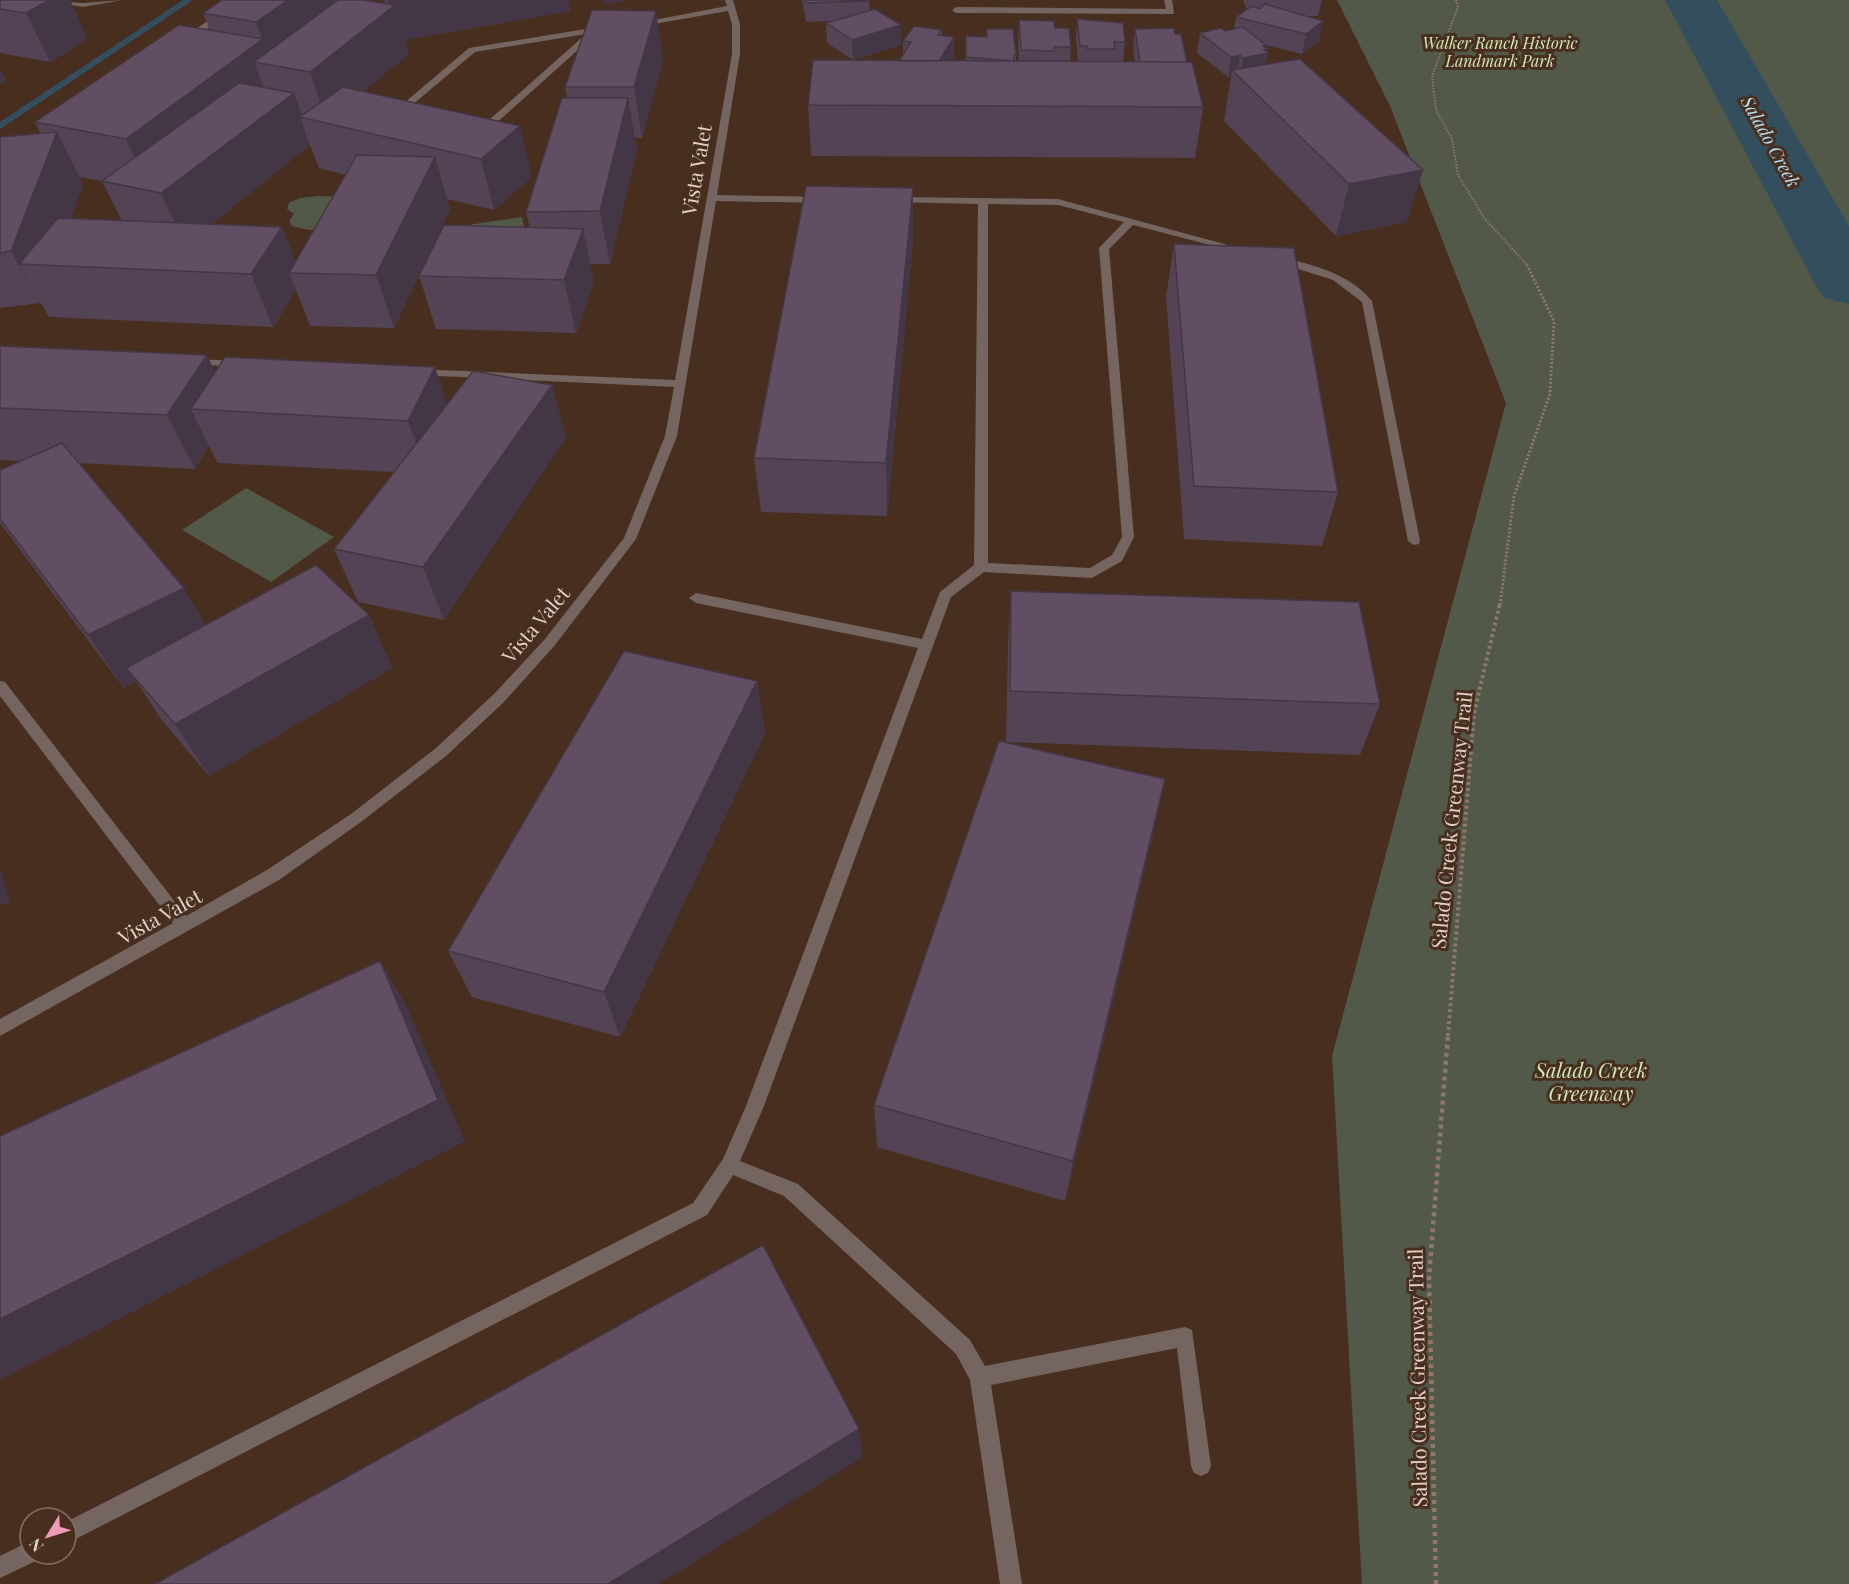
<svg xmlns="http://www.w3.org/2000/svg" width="1849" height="1584" viewBox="0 0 1849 1584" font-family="'Playfair Display',serif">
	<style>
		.green { fill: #525949 }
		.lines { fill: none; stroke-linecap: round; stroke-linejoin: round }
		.stream { fill: #334f5e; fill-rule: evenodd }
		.river { fill: #334f5e; fill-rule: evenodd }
		.path-far3 { stroke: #8e786b; stroke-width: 2; stroke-dasharray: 1.5 1.5; stroke-linecap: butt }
		.path-far2 { stroke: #8e786b; stroke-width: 3; stroke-dasharray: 2 2; stroke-linecap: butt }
		.path-far1 { stroke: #8e786b; stroke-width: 4; stroke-dasharray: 3 3; stroke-linecap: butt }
		.path { stroke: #8e786b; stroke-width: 4.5; stroke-dasharray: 4 4; stroke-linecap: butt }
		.minor { fill: #746561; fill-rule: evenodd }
		.wall { fill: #534355; fill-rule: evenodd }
		.shaded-wall { fill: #443745 }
		.building { fill: #614e63; stroke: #443745; stroke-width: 1.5 }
		.labels { text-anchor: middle; stroke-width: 6; stroke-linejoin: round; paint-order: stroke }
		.far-park-label { font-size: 16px; font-style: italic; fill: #d2eab7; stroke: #482e1e }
		.far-water-label { font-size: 18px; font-style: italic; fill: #b5e1fb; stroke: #482e1e }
		.street-label { font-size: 20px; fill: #e2d1c7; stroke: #482e1e }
		.park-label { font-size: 20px; font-style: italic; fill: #d2eab7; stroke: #482e1e }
	</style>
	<rect width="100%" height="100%" fill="#482e1e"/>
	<path class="green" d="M1337 0H1849V1584H1362L1332 1056 1506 403 1390 106Z
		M318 196 341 197 320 229 309 230 292 226 289 221 294 214 287 209 289 203 300 198Z
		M522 217 528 247 455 227Z
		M246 488 334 537 271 582 182 530Z"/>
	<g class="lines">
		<path class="stream" d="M183 0H193L0 129V122Z"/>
		<path class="river" d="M1665 0H1717L1849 226V304L1825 298 1815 284Z"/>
		<path class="path-far3" d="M1456 0 1458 7 1432 76 1436 110 1452 139 1458 175 1485 219 1528 266"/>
		<path class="path-far2" d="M1500 605 1514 496 1550 394 1554 321 1527 265"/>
		<path class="path-far1" d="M1448 1036 1474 713 1500 603"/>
		<path class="path" d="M1436 1584 1429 1278 1448 1034"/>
		<path class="minor" d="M39 0 83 3 123 0 83 7Z
			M239 0H249L188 42H182V38Z
			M725 0H733L740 24V54L717 195 823 197 828 200 823 203 716 201 677 436 636 539 555 645 504 702 446 756 361 822 279 880 0 1036V1019L173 923 0 696V681L5 682 186 916 267 870 351 814 436 748 494 694 545 639 624 538 665 436 674 387 416 375 410 372 416 369 675 380 732 54V24L728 11 637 27 633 24 727 6Z
			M1164 0H1172L1174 14 956 13 952 10 956 7 1166 9Z
			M604 26 607 27V31L598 32 485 133 473 130 480 128 586 34 475 52 399 116 391 114 469 48Z
			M895 197 1058 199 1250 251 1245 254 1133 225 1109 249 1134 537 1122 561 1092 578 984 572 951 597 764 1106 740 1161 798 1184 970 1340 985 1366 1185 1327 1192 1330 1211 1466 1208 1473 1201 1476 1194 1473 1191 1466 1177 1348 991 1385 1022 1584H1000L970 1380 956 1354 784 1196 733 1175 707 1215 66 1544V1522L693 1203 723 1159 746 1106 918 648 696 603 689 598 696 593 922 639 940 592 974 565 978 204 891 202 890 200ZM988 204 1058 205 1124 222 1099 248 1122 537 1112 555 1090 568 988 563Z
			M1277 256C1312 265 1348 272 1372 301L1420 541 1419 544 1414 545 1408 541 1362 302 1333 280 1273 261 1272 259Z
			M192 359 240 361 246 364 240 367 188 364 186 362Z
			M30 1541V1554H40L38 1560 0 1578V1556Z"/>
	</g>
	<path class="wall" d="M0 0H70L87 39 50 62 0 53Z
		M222 0H370V1L385 4 384 0H568L570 11 405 40 409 54 363 91 532 177 494 210 447 199 450 209 394 328 310 326 296 290 273 327 49 317 41 303 0 308V137L41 134 35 122 210 30 203 13ZM310 145 319 168 346 175 296 262 211 224ZM79 177 102 181 122 221 70 219 83 184Z
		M802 0H869L870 11 901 25V45L853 60 827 43 826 23 833 21 806 22Z
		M1243 0H1322L1318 16H1306L1319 41 1302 54 1266 45V48L1267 49V52L1268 53 1265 65 1407 222 1336 236 1224 121 1231 76 1228 77 1197 53 1200 33 1225 31 1234 29 1236 17 1247 10Z
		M1077 19 1125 42 1123 62H1135L1133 49 1135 29 1175 34 1203 107 1195 158 811 156 808 105 899 61 903 55V41L942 30V35L954 57 951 61H965L966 36 986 37 987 29 1016 55V61H1019L1018 40 1019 20 1055 28 1071 47 1070 62H1078L1076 38Z
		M663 60 642 138H635L637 149 610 264H590L594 282 576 333 436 329 419 276 530 228 526 212 567 98 565 87Z
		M913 188V240L887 516 761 512 754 458Z
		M1174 244 1338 492 1322 546 1184 539 1166 297Z
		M0 346 215 372 435 367 447 405 552 385 566 438 444 620 358 602 334 549 394 472 218 463 209 446 195 469 79 463 206 625 369 615 392 668 209 776 161 719 136 681 124 688 0 523V470L23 461 0 460Z
		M1011 591 1380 704 1360 755 1006 742 1008 643Z
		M757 681 765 733 620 1037 472 997 448 951Z
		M1165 779 1154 830 1065 1201 877 1147 874 1105Z"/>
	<path class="shaded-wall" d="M49 0H70L87 39 50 62 26 13Z
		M288 0H370V1L254 62 268 99 149 190 126 139 262 39 256 22Z
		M388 0H568L570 11 405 40 409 54 327 122 310 72 391 8Z
		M603 0H628L604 5Z
		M656 11 663 60 642 138 634 87Z
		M1323 21 1319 41 1302 54 1306 34Z
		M901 25V45L853 60 852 40Z
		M954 37V57L935 87V67Z
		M1266 45 1265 50 1267 49V53H1268L1264 73 1240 78 1243 58 1263 46Z
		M1240 55 1237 75 1232 70 1231 76 1228 77 1231 57Z
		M0 68 7 81 0 85Z
		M294 93 303 118 300 117 310 145 185 246 161 193Z
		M628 98 637 149 610 264 600 211Z
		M520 126 532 177 494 210 481 159Z
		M57 132 83 184 54 266 19 264 41 304 11 251Z
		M435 157 450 209 394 328 376 275Z
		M1423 170 1407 222 1336 236 1349 184Z
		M913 188V240L887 516 886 463Z
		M282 227 300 273H289L296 290 273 327 251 274Z
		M583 229 594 282 576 333 564 280Z
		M207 355 232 408 191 409 209 446 195 469 167 415Z
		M435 367 452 421 427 474 408 421Z
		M552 385 566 438 444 620 423 567Z
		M184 588 215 641 126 668 136 681 124 688 88 635Z
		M369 615 392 668 209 776 175 724Z
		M757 681 765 733 620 1037 604 992Z
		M1165 779 1154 830 1065 1201 1073 1161Z
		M0 869 10 901 0 906Z
		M380 961 407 1007 465 1141 0 1380V1319Z
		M859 1429 863 1457 659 1584H608Z"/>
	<path class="building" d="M0 0H49L26 13 0 9Z
		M222 0H288L256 22 203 13Z
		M338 0H362L395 5 310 72 254 62Z
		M805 0H869V1L805 3Z
		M1265 4 1323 21 1306 34 1236 17 1252 6 1260 9Z
		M875 9 901 25 852 40 826 23Z
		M592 10 656 11 634 87H565Z
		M1077 19 1123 23 1125 42H1114L1115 49H1087V46H1080Z
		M1019 20 1054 21 1055 28H1069L1071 47H1054V51L1021 50Z
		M179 25 263 39 126 139 35 122Z
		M914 26 942 30 938 35 954 37 939 61H899L911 42 903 41Z
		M1243 27 1266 45 1263 46 1267 49 1264 50 1268 53 1243 58 1240 55 1231 57 1200 33 1221 28 1225 31Z
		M1174 28 1175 34H1181L1187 62H1140L1135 29Z
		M987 29H1013L1016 55H1014V61L966 57V36L987 37Z
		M1300 59 1423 170 1349 184 1232 70Z
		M813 60 1192 62 1203 107 808 105Z
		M239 83 294 93 161 193 102 181Z
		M343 87 520 126 481 159 300 117Z
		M562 98H628L600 211 526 212Z
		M57 132 11 251 0 253V137Z
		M357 155 435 157 376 275 289 273Z
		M806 186 913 188 886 463 754 458Z
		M58 218 282 227 251 274 19 264Z
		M444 225 583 229 564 280 419 276Z
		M1174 244 1294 248 1338 492 1194 486Z
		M0 346 207 355 167 415 0 408Z
		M225 357 435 367 408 421 191 409Z
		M473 371 552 385 423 567 334 549Z
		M62 443 184 588 88 635 0 519V470Z
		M316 565 369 615 175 724 126 668Z
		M1011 591 1359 602 1380 704 1010 691Z
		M624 651 757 681 604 992 448 951Z
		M999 741 1165 779 1073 1161 874 1105Z
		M380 961 438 1100 0 1319V1136Z
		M763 1245 859 1429 608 1584H155Z"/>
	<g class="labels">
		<g class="far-park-label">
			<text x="1500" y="49">Walker Ranch Historic<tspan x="1500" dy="18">Landmark Park</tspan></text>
		</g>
		<g class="far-water-label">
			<text transform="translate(1770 142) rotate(61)" y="6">Salado Creek</text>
		</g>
		<g class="street-label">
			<text transform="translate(697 170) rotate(-80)" y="7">Vista Valet</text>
			<text transform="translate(536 625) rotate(-50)" y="7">Vista Valet</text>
			<text transform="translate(1452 820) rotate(-84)" y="7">Salado Creek Greenway Trail</text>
			<text transform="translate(160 917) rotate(-29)" y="7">Vista Valet</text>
			<text transform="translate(1418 1378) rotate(-91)" y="7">Salado Creek Greenway Trail</text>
		</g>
		<g class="park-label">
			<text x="1591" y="1078">Salado Creek<tspan x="1591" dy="23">Greenway</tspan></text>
		</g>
	</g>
	<g transform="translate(48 1536) rotate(232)"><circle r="28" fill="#482e1e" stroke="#866f62" stroke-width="1.5"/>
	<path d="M0-4.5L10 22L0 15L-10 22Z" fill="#ef9ab8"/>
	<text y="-9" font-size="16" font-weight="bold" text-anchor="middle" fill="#e2d1c7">N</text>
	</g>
</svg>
